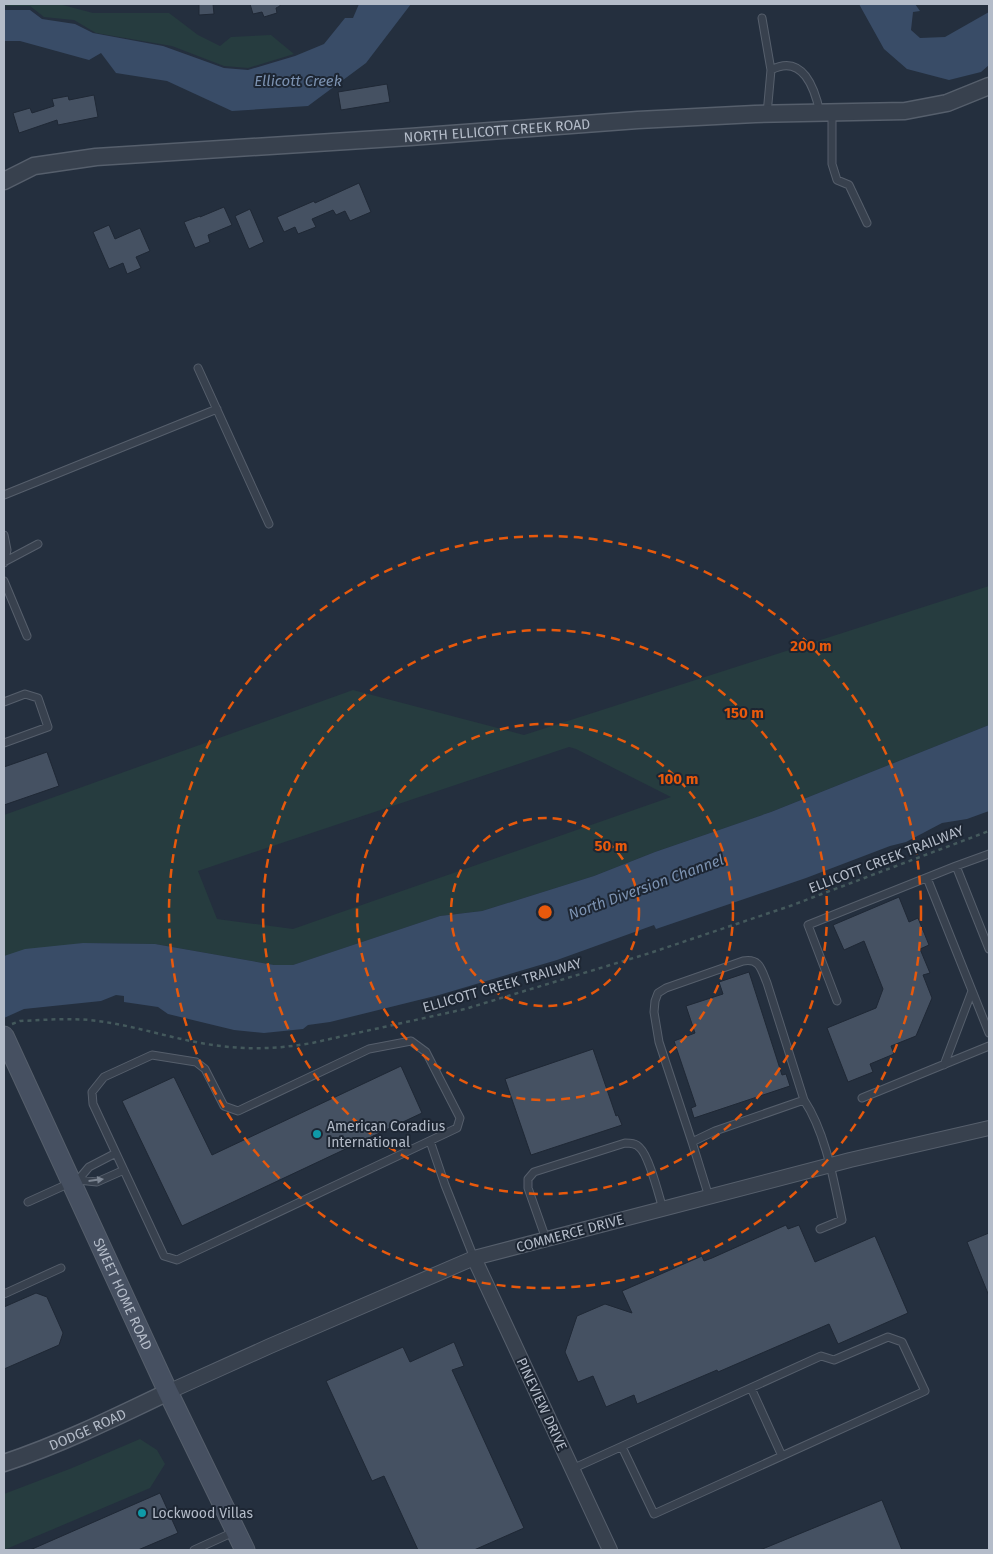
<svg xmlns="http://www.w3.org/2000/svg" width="993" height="1554" viewBox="0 0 993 1554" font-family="'Fira Sans',sans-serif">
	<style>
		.green { fill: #263c3f; fill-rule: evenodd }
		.water { fill: #394c67 }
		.building { fill: #455162; stroke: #1f2835 }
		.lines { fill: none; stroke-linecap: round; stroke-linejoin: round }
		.service-casing { stroke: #565f6c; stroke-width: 9 }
		.minor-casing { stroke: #565f6c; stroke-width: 16 }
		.tertiary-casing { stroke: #565f6c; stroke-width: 19 }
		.secondary-casing { stroke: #565f6c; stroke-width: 21 }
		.path { stroke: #44595c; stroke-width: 2.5; stroke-dasharray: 4 4; stroke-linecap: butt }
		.service { stroke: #38414e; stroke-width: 7 }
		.minor { stroke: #38414e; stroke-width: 14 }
		.tertiary { stroke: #38414e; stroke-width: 16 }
		.secondary { stroke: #465061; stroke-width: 19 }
		.oneway { fill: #7c8592 }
		.ring { fill: none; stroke: #e8590c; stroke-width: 2.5; stroke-dasharray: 9 6 }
		.culture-dot { fill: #0f9aa8; stroke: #1d2633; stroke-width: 2 }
		.labels { text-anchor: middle; stroke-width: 4; stroke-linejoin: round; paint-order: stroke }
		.street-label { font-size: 14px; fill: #b4bcc9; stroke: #1d2633 }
		.poi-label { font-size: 14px; fill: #b4bcc9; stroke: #1d2633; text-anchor: start }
		.water-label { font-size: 15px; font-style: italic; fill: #7c92b1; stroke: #1d2633 }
		.centre { fill: #e8590c; stroke: #1d2633; stroke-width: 2.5 }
		.ring-label { font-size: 15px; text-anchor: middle; font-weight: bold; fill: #e8590c; stroke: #1d2633; stroke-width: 4; stroke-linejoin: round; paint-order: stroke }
	</style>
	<rect width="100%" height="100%" fill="#242f3e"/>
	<path class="green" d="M4 4H59L93 13H169L198 35 220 46 231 37 271 35 294 54 248 68 224 66 172 46 96 33 74 20 44 17 30 6H4Z
		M989 586V725L771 812 655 852 594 876 482 911 440 916 293 965H274L155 944 83 943 4 956V815L353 690 524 735ZM569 747 576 749 671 797 293 929 217 919 198 871Z
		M140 1439 157 1450 165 1464 150 1488 4 1550V1494L72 1468Z"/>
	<path class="water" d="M359 4H411L366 63 308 106 232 111 167 81 116 73 101 53 89 60 20 41H4V10H30L42 19 75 24 93 33 163 46 224 68 248 70 295 56 324 44 345 18H353Z
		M859 4H915L920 11 913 12 911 30 920 38 945 37 989 12V65L981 72 949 80 907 69 884 49Z
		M989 725V811L967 819 942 823 906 842 890 846 806 878 656 929 654 925 557 960 439 995 330 1022 308 1025 303 1029 264 1033 234 1030 168 1014 158 1007 124 1002V996L116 995 101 1001 24 1009 4 1018V956L25 949 83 943 155 944 274 965H293L440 916 482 911 594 876 655 852 771 812Z"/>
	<path class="building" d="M199 4H213L214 14 199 15Z
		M250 4H280V6L276 8 277 13 264 17 262 12 253 14Z
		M387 84 390 102 341 110 338 92Z
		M94 95 98 117 58 125 57 120 19 133 13 113 30 108 32 113 54 106 52 99 68 96 69 100Z
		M359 183 371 212 350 221 345 211 336 215 333 210 312 219 316 227 298 234 295 227 284 232 277 217 314 201 315 203Z
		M224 207 232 225 208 235 210 242 195 248 184 222 200 216V217Z
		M250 209 264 242 249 249 235 216Z
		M109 225 115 239 140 228 150 251 136 257 141 268 127 274 123 263 109 269 93 232Z
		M47 752 59 786 4 805V767Z
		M899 897 909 922 918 918 929 945 920 949 930 973 923 975 932 998 916 1036 891 1046 894 1054 870 1064 873 1072 848 1082 827 1028 876 1008 883 989 864 941 844 950 833 925Z
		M749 972 782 1075 786 1074 790 1086 694 1118 691 1108 696 1106 674 1041 695 1033 686 1006 723 994 719 982Z
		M593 1049 616 1116 618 1115 622 1125 531 1155 505 1079Z
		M401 1066 422 1113 182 1226 122 1101 174 1077 212 1155Z
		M786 1225 788 1229 799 1225 815 1262 875 1236 908 1313 838 1344 829 1324 718 1372 717 1370 637 1404 634 1395 606 1407 593 1376 578 1382 565 1352 577 1316 605 1304 632 1313 622 1291 702 1256 704 1261 712 1258Z
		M989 1233V1296L967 1242Z
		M36 1293 47 1297 63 1333 59 1345 4 1369V1307Z
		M454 1342 464 1366 452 1370 524 1528 474 1550H418L384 1476 372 1481 326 1381 403 1347 410 1362Z
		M160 1493 178 1533 138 1550H30Z
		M882 1500 902 1550H760Z"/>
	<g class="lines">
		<g class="service-casing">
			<path id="service" d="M762 18 771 70
				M832 113V164L837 180 849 185 867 223
				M767 114 771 70C803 53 815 89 820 113
				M198 368 269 524
				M4 495 217 409
				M4 535 7 550 4 563
				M4 562 38 544
				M4 581 27 636
				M4 702 25 694 38 698 48 727 4 743
				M956 866 989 854
				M927 878 989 1033
				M837 1001 808 925 956 866 989 949
				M411 1041 426 1052 460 1118 457 1128 177 1260 164 1256 93 1104 92 1092 104 1077 152 1055 196 1062 205 1069 224 1106 238 1111 369 1049Z
				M944 1065 972 991
				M862 1098 989 1046
				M430 1141 445 1185 474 1258
				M692 1142 659 1042 654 1012 655 1001 658 993 666 988 743 961C760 958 761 969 767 983L804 1100
				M116 1153 89 1167 78 1180 97 1182 124 1170
				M709 1197 692 1142 715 1131 804 1100C826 1133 834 1182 842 1220L820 1229
				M28 1202 70 1183
				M546 1239 528 1188V1179L534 1172 625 1143C630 1143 636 1143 640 1148 649 1156 659 1196 663 1209
				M4 1294 61 1268
				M751 1388 782 1456
				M572 1469 821 1356 834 1360 888 1337 902 1342 925 1391 654 1514 622 1447
				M194 1550 236 1531"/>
		</g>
		<g class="minor-casing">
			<path id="minor" d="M474 1258 610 1550
				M168 1392 270 1346 474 1258 850 1160 989 1128"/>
		</g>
		<g class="tertiary-casing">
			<g id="tertiary">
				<path id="s1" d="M4 181 34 166 96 157 410 137 638 120 755 114 905 111 947 103 989 86"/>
				<path id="s2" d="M4 1463C61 1444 114 1418 168 1392"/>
			</g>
		</g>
		<g class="secondary-casing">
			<g id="secondary">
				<path id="s3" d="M4 1036 168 1392 245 1550"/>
			</g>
		</g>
		<path class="path" d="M12 1024 20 1021C43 1020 66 1018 89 1020 131 1024 171 1039 213 1045 246 1050 278 1049 312 1043L465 1009 650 953 790 906 989 831"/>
		<use href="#service" class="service"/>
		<use href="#minor" class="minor"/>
		<use href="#tertiary" class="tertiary"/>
		<use href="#secondary" class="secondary"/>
	</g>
	<defs><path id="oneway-solid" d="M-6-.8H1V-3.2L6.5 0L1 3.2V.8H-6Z" transform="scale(1.25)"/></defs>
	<use class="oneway" href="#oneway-solid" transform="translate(96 1180) rotate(-7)"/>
	<g class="ring">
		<circle cx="545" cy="912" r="94"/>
		<circle cx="545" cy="912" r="188"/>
		<circle cx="545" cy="912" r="282"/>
		<circle cx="545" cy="912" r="376"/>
	</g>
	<g class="culture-dot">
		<circle cx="317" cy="1134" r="5"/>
		<circle cx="142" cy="1513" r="5"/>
	</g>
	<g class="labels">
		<g class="street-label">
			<text dy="5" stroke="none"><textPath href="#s1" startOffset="498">NORTH ELLICOTT CREEK ROAD</textPath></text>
			<text transform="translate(886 859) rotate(-21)" y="5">ELLICOTT CREEK TRAILWAY</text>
			<text transform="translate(502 985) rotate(-16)" y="5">ELLICOTT CREEK TRAILWAY</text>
			<text transform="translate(570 1233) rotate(-15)" y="5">COMMERCE DRIVE</text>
			<text dy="5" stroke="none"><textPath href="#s3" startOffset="284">SWEET HOME ROAD</textPath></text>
			<text transform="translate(542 1404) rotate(65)" y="5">PINEVIEW DRIVE</text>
			<text dy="5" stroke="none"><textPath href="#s2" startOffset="90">DODGE ROAD</textPath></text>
		</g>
		<g class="poi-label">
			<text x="327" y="1131">American Coradius<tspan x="327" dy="16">International</tspan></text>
			<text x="152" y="1518">Lockwood Villas</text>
		</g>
		<g class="water-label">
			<text x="298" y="86">Ellicott Creek</text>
			<text transform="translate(646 887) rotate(-20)" y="5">North Diversion Channel</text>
		</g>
	</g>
	<circle cx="545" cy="912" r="8" class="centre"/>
	<g class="ring-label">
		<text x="811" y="651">200 m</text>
		<text x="744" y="718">150 m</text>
		<text x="678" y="784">100 m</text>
		<text x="611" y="851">50 m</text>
	</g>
	<rect width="993" height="1554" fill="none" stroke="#b4bcc9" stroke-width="10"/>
</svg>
